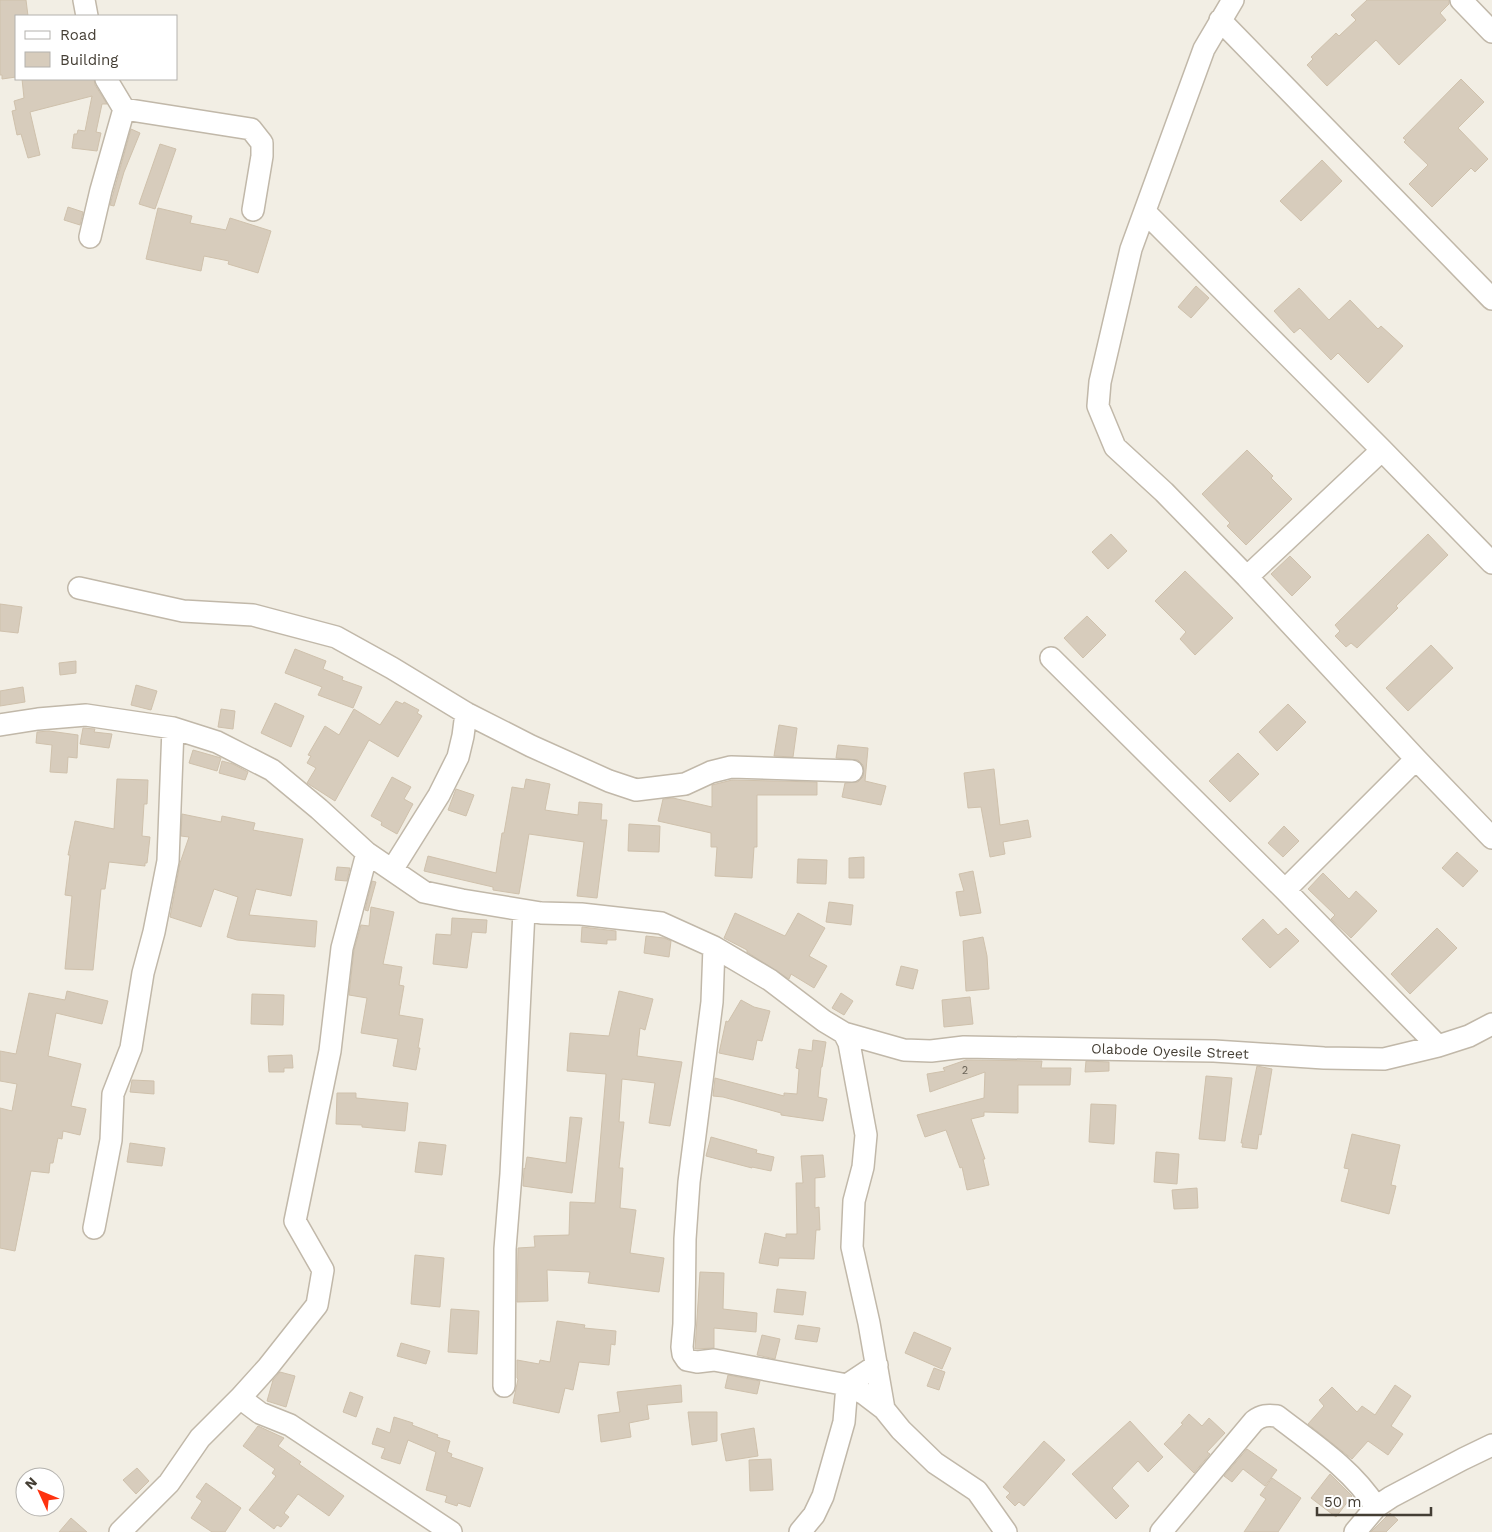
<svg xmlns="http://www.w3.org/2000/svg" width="1492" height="1532" viewBox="0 0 1492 1532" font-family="'Work Sans',sans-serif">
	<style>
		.building { fill: #d7ccbc; stroke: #cfc1ac }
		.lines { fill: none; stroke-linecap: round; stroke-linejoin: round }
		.minor-casing { stroke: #c1b8a9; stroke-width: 24 }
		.minor { stroke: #fff; stroke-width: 21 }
		.labels { text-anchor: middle; stroke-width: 4; stroke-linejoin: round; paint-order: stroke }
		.number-label { font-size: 11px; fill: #696256 }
		.street-label { font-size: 14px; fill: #443e34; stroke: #fff }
	</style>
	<rect width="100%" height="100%" fill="#f2eee4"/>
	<path class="building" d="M0 0H26L28 16H16V77L2 79V75H0Z
		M1367 0H1449V4L1440 13 1446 20 1399 65 1376 40 1327 86 1307 65 1313 59 1311 57 1336 33 1339 36 1356 20 1351 15Z
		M22 79H94L95 85 107 104H102L96 132 101 133 97 151 72 148 74 134H77L78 130 85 131 92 96 30 112 40 155 28 158 21 134 17 135 12 111 16 110 14 101 24 98Z
		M1461 79 1484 102 1458 128 1488 159 1475 172 1471 168 1432 207 1409 184 1428 165 1404 142 1406 140 1403 138Z
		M131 129 140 133 124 172 114 206 110 205Z
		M160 144 176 149 155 209 139 204Z
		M1322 160 1342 181 1301 221 1280 201Z
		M68 207 83 212 80 225 64 220Z
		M158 208 192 216 190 223 226 230 230 218 271 231 258 273 228 264 229 261 204 256 201 271 146 259Z
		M1196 286 1209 298 1191 318 1178 307Z
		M1299 288 1329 320 1350 300 1378 329 1381 326 1403 346 1368 383 1338 353 1331 360 1300 328 1294 333 1274 311Z
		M1247 450 1273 476 1271 478 1292 499 1246 545 1227 526 1230 523 1202 494Z
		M1111 534 1127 551 1108 569 1092 552Z
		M1428 534 1448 555 1396 606 1398 608 1357 648 1351 643 1346 647 1335 636 1340 631 1335 625Z
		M1290 556 1311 577 1292 596 1271 574Z
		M1185 571 1233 618 1195 655 1180 639 1186 632 1155 601Z
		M0 604 22 607 18 633 0 631Z
		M1087 616 1106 635 1083 658 1064 638Z
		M1431 645 1453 668 1408 711 1386 688Z
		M295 649 326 661 323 669 343 677 342 680 362 687 353 708 318 695 322 687 285 673Z
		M76 661V673L60 675 59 663Z
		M136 685 157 691 151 710 131 705Z
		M23 687 25 702 0 706V691Z
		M396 701 403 704 404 702 419 710 417 713 422 716 398 757 369 740 335 801 307 783 316 768 307 763 311 756 308 755 325 726 339 735 354 709 380 725Z
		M275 703 304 716 291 747 261 733Z
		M1288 704 1306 722 1277 751 1259 732Z
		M221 709 235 711 233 729 218 727Z
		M779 725 797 728 793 757 774 756Z
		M83 728 95 729 94 732 112 734 109 748 80 744Z
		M49 731 78 735 77 758 68 757 67 773 50 772 52 745 36 743 37 732Z
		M838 745 868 748 865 781 886 786 881 805 842 797 845 783 858 782 863 777 864 771 863 765 858 760 836 758Z
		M193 750 221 758 217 771 189 763Z
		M1238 753 1259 774 1230 802 1209 781Z
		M222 761 233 764 248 772 245 780 219 773Z
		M994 769 1000 825 1028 820 1031 837 1003 842 1005 854 990 857 981 807 968 808 964 773Z
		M392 777 411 787 404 799 413 804 397 834 381 825 382 822 371 816Z
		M117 779 148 780 147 804H144L142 836 150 837 147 863H145V866L109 862 105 889H101L93 970 65 969 72 896 65 895 70 855H68L75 821 114 829Z
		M526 779 550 784 545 810 578 815 579 802 602 804 601 820H607L597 898 577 896 584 842 529 834 519 894 493 890V887L424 871 428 856 496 873 502 833H504L512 787 524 789Z
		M732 780 817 782V795H757V847H754L752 878 715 876 717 847H711V833L658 821 663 799 673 798 712 807V785Z
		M456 789 474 795 466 816 448 810Z
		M182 814 221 822 222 816 255 823 253 830 303 839 291 896 256 889 249 915 317 921 315 947 237 940 227 937 238 897 214 889 201 927 170 917 180 863 189 837 181 836Z
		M629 824 660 826 659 852 628 851Z
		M1284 826 1299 841 1283 857 1268 843Z
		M1457 852 1478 871 1463 887 1442 868Z
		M864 857V878H849V858Z
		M798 859 827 860 826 884 797 883Z
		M337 867 350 868 347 881 335 880Z
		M973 871 981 913 960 916 956 892 964 891 959 874Z
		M1323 873 1349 899 1356 891 1377 911 1351 938 1331 919 1335 915 1308 889Z
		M372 881 376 882 368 911 365 910Z
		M829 902 853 905 851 925 826 922Z
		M371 907 394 912 383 964 402 967 399 985 404 986 399 1015 423 1019 418 1048H420L416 1070 393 1066 398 1039 361 1033 367 998 349 995 354 950 361 925 369 926Z
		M735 913 785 936 798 913 825 928 809 956 827 966 814 988 791 974 789 979 747 952V950L724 938Z
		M452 918 487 920 486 933 472 932 467 968 433 964 436 934 451 935Z
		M1263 919 1278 935 1286 928 1299 941 1270 968 1242 939Z
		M582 927 616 931V940H607V944L581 942Z
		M1437 928 1457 948 1410 994 1391 974Z
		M646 936 664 938 671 941 669 957 644 953Z
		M983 937 987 956 989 989 966 991 963 941Z
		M901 966 918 970 913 989 896 985Z
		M67 991 108 1001 102 1024 56 1013 48 1056 81 1064 71 1106 86 1109 80 1135 63 1131 62 1139 58 1138 53 1163H50L49 1173 31 1171 15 1251 0 1248V1108L12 1111 17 1084 0 1081V1051L16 1054 29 993 65 1000Z
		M619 991 653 999 645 1030 640 1028 637 1056 682 1062 670 1126 649 1123 655 1083 622 1079 619 1122H624L619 1168H623L620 1208 636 1210 630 1253 664 1258 659 1292 588 1283 590 1272 547 1270 548 1301 517 1302 518 1248 535 1247 534 1236 569 1235 570 1202 595 1203 606 1074 567 1071 570 1033 609 1036Z
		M841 993 853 1001 844 1015 832 1008Z
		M252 994 284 995 283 1025 251 1024Z
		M970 997 973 1024 944 1027 942 1000Z
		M741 1000 754 1007 770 1011 762 1041 757 1040 753 1060 719 1053 726 1021 728 1022Z
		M813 1040 826 1042 822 1067H821L818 1097 827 1099 823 1121 781 1115V1113L723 1097 713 1096 715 1078 784 1096V1093L797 1094 799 1069 796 1068 799 1049 812 1051Z
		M292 1055 293 1068H284V1072H269L268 1056Z
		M966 1060 1042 1061 1041 1068H1071L1070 1085H1018V1113L984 1112V1116L971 1119 985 1159H983L989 1185 967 1190 962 1167 960 1168 946 1130 925 1137 917 1115 984 1098 985 1072 930 1092 927 1074 945 1071 943 1068Z
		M1086 1061 1109 1062V1071L1085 1072Z
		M1257 1066 1272 1069 1261 1135 1259 1134 1257 1149 1242 1147 1243 1143H1241Z
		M1206 1076 1232 1078 1225 1141 1199 1139Z
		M132 1080 154 1081V1094L130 1092Z
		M337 1093H356V1098L408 1103 405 1131 362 1127V1125L336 1124Z
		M1091 1104 1116 1105 1114 1144 1089 1142Z
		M570 1117 582 1118 572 1193 523 1186 524 1168 525 1169 527 1157 566 1163Z
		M1352 1134 1400 1145 1391 1185 1396 1186 1389 1214 1341 1201 1349 1169 1344 1168Z
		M711 1137 757 1150 756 1153 774 1157 771 1171 752 1167V1168L706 1156Z
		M419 1142 446 1145 442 1175 415 1172Z
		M130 1143 165 1148 162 1166 127 1162Z
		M1156 1152 1179 1154 1177 1184 1154 1182Z
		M823 1155 825 1177 815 1178V1208L819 1207 820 1230H816L814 1259 779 1258 778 1266 759 1263 765 1233 786 1238V1234H797L796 1183H803L801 1156Z
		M1197 1188 1198 1208 1174 1209 1172 1190Z
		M415 1255 444 1258 440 1307 411 1304Z
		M700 1272 724 1273 723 1309 757 1313 756 1332 714 1328V1348L695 1349Z
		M777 1289 806 1292 803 1315 774 1312Z
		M451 1309 479 1311 477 1354 448 1352Z
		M557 1321 585 1325 584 1328 616 1331 615 1345 611 1344 609 1365 579 1362 573 1390 565 1388 559 1413 513 1403 518 1379 517 1378V1360L539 1364 540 1360 550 1362Z
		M798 1325 820 1328 817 1342 795 1339Z
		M914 1332 951 1348 942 1369 905 1353Z
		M762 1335 780 1339 775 1359 757 1355Z
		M401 1343 430 1351 426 1364 397 1356Z
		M934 1368 945 1372 939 1390 927 1386Z
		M280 1372 295 1376 286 1407 267 1401 273 1380Z
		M728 1375 760 1381 757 1394 725 1388Z
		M681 1385 682 1402 647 1405 649 1419 629 1423 631 1437 601 1442 598 1415 620 1412 617 1392Z
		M1395 1385 1411 1396 1391 1426 1403 1434 1388 1455 1368 1441 1352 1459 1308 1424 1324 1406 1319 1400 1332 1387 1357 1412 1362 1406 1375 1415Z
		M350 1392 363 1397 356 1417 343 1412Z
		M688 1412H717V1441L692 1445Z
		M1189 1414 1202 1426 1209 1418 1225 1433 1207 1452 1210 1454 1194 1473 1164 1444 1183 1424 1181 1423Z
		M394 1417 413 1423 412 1425 438 1435 437 1437 450 1441 447 1452 452 1454 451 1457 483 1468 470 1507 458 1503 457 1506 445 1502 447 1496 426 1490 436 1452 408 1440 400 1464 381 1458 385 1448 372 1444 377 1428 390 1433Z
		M1130 1421 1163 1457 1148 1472 1138 1461 1112 1488 1129 1506 1116 1519 1072 1474Z
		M258 1426 284 1438 278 1446 301 1462 299 1464 344 1496 329 1516 298 1494 284 1513 289 1517 281 1527 277 1525 274 1529 249 1510 276 1476 272 1473 275 1469 243 1446Z
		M754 1428 758 1456 726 1461 721 1434Z
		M1044 1441 1065 1460 1024 1506 1019 1502 1015 1506 1006 1497 1010 1493 1003 1487Z
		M1247 1449 1277 1470 1265 1486 1243 1469 1232 1482 1224 1476Z
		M771 1459 773 1490 750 1491 749 1460Z
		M137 1468 149 1481 136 1494 123 1480Z
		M1330 1474 1352 1496 1336 1517 1311 1498Z
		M1272 1478 1301 1498 1278 1532H1244L1266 1499 1260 1495Z
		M206 1483 241 1508 225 1532H212L191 1518 202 1501 196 1497Z
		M1390 1513 1398 1520 1386 1532H1371Z
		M71 1518 87 1532H59Z"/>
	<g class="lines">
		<g class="minor-casing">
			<path id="minor" d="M84 0 87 16
				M1233 0 1204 49 1131 249 1100 382 1098 406 1115 447 1164 492 1247 577 1416 759 1492 838
				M1461 0 1492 32
				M1220 20 1492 299
				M124 109 251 129 262 143V156L253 210
				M1146 213 1382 450 1492 563
				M90 237 101 190 124 109 106 79
				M1247 577 1382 450
				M79 588 183 611 253 615 336 637 392 668 466 713 531 746 609 781 636 790 685 784 711 772 731 767 852 771
				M1051 658 1285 890 1438 1046
				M0 725 38 719 86 715 173 728 217 742 272 770 319 809 367 853 424 892 462 900 541 913 581 914 661 923 714 947 770 980 824 1021 844 1033 849 1043 866 1135 863 1167 854 1201 852 1247 869 1323 884 1409
				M392 870 439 795 458 757 463 736 466 713
				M1285 890 1416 759
				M714 947 712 1002 689 1182 685 1239 684 1324 682 1347 683 1354 687 1360 697 1362 714 1360 847 1385 863 1393 884 1409 901 1430 935 1463 977 1491 1006 1532
				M844 1033 904 1050 931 1051 964 1047 1148 1050 1214 1051 1324 1058 1384 1059 1438 1046 1469 1036 1492 1024
				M94 1228 111 1140 113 1094 131 1048 143 973 154 932 168 861 173 728
				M504 1386 505 1249 511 1174 524 911
				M240 1398 268 1367 317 1305 323 1270 295 1221 330 1051 342 948 367 853
				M120 1532 169 1483 200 1438 240 1398 260 1413 290 1425 451 1532
				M800 1532 814 1515 823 1496 844 1422 847 1385 877 1365
				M1161 1532 1254 1421C1262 1415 1267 1415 1277 1416 1312 1443 1352 1469 1376 1507
				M1355 1532 1376 1507 1391 1497 1463 1459 1492 1445"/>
		</g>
		<use href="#minor" class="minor"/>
	</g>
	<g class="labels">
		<g class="number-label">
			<text x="965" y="1074">2</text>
		</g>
		<g class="street-label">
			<text transform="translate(1170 1051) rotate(2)" y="5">Olabode Oyesile Street</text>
		</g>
	</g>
	<rect x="15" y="15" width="162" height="65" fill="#ffffff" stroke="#b4b2ae"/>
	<rect x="25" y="31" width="25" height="8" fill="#ffffff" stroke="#b4b2ae"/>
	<text x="60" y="40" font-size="15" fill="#443e34">Road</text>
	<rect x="25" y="52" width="25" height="15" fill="#d7ccbc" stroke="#b4b2ae"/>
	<text x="60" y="65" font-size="15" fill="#443e34">Building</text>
	<g transform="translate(40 1492) rotate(314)"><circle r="24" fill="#ffffff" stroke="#b4b2ae"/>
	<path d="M0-4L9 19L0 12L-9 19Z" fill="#fe320f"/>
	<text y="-8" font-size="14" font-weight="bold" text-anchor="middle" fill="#443e34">N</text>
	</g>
	<path d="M1317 1507v8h114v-8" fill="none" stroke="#443e34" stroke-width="2.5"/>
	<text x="1324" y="1507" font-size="15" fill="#443e34" stroke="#ffffff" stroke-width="4" paint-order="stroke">50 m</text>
</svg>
